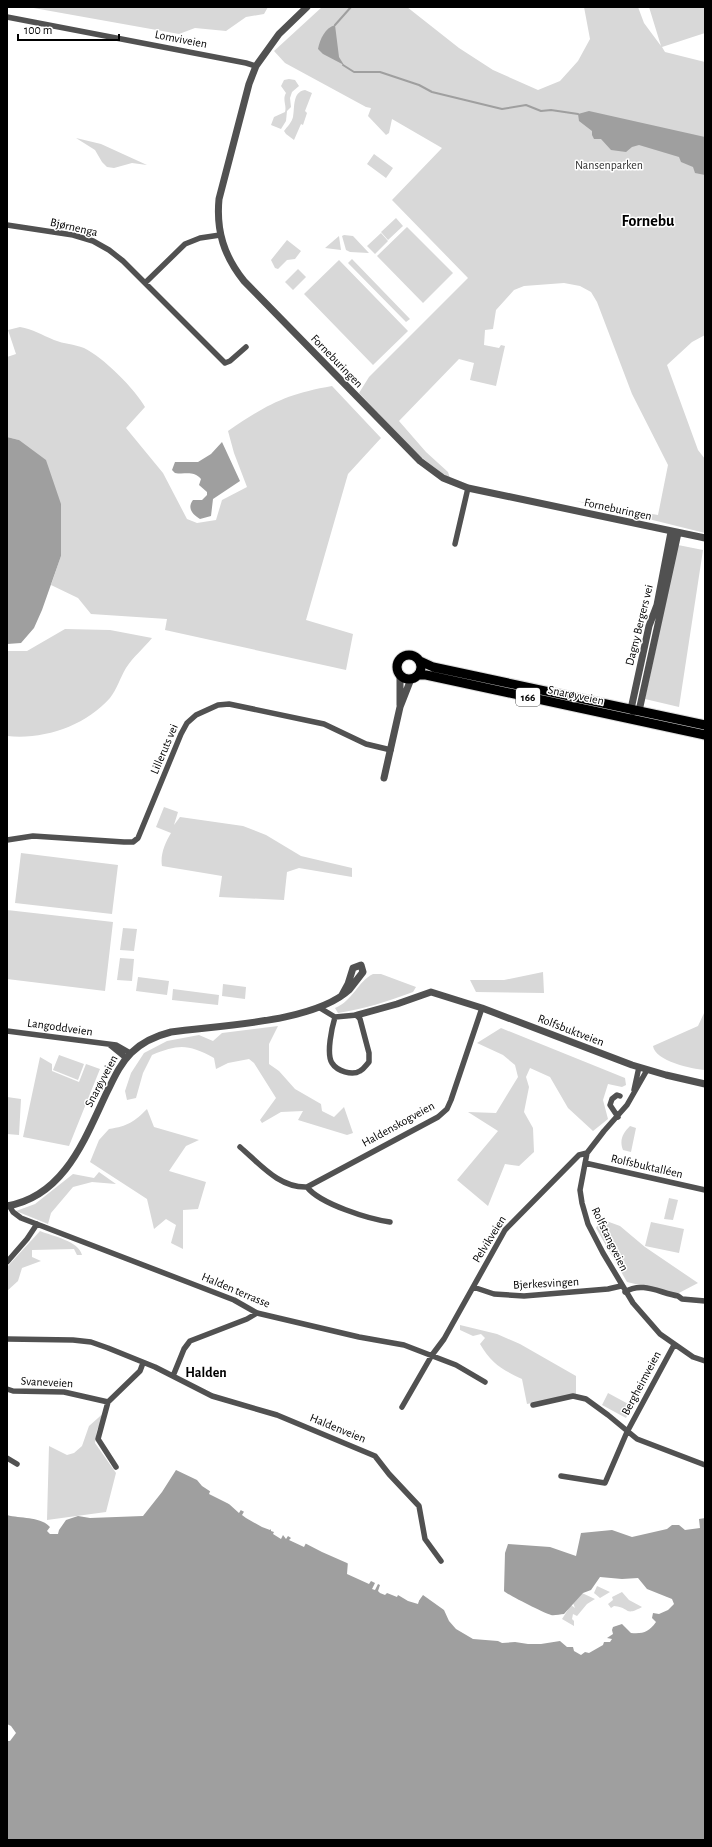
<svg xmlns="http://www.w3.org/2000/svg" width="712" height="1847" viewBox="0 0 712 1847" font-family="'Alegreya Sans',sans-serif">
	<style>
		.green { fill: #d8d8d8 }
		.water { fill: #9f9f9f }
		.pier { fill: #fff }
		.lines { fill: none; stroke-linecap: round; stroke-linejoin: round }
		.stream { stroke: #9f9f9f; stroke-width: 2 }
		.primary-casing { stroke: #dbdbdb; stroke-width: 11 }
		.minor { stroke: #515151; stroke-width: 5.5 }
		.tertiary { stroke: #515151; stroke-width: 7 }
		.primary { stroke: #000; stroke-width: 9 }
		.labels { text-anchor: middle; stroke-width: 3; stroke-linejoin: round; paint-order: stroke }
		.shield { fill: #fff; stroke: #4c4c4c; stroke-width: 1 }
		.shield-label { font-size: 11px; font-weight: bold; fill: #000 }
		.street-label { font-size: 12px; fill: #000; stroke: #fff }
		.park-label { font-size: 12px; fill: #2f2f2f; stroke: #fff }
		.quarter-label { font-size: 14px; font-weight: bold; fill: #000; stroke: #fff }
		.district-label { font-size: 16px; font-weight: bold; fill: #000; stroke: #fff }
	</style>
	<rect width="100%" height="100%" fill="#fff"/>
	<path class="green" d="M28 7H268L264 14 246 17 226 31 195 28 179 34Z
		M322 7H407L459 48 493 70 538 90 560 81 578 61 590 39 584 7H638L644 23 661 46 649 7H705V33L662 47 665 52 705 62V335L692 342 667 365 698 450 705 459V533L576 501 658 515 668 465 632 394 597 302 591 292 580 286 564 283 524 286 514 290 496 310 493 329 485 330 484 345 499 348 501 345 505 346 496 386 470 380 474 363 459 359 399 421 426 452 448 472 450 478C415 457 387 422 359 393L369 377 468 278 392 200 442 148 392 119 389 133 386 135 368 116 371 108 366 107 285 63 274 51Z
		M289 79 295 80 299 86 292 92 290 98 291 107 287 111 286 121 281 129 271 125 274 117 285 112C287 105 282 100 286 93L281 86 284 80Z
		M305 90 312 93 305 111 307 113 303 125 301 124 294 140 286 134 284 131C287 127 292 122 293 117 295 108 292 92 305 90Z
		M76 138 101 144 147 165 132 163 114 168 107 167 102 162 95 150Z
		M374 154 393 168 386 178 367 164Z
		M396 218 403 226 388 240 381 232Z
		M407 227 453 273 423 303 377 256Z
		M381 233 388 241 375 254 367 246Z
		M344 235 353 236 369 253 350 252 346 250 342 236Z
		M339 236 341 250 325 248Z
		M287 240 301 251 295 259 287 260 278 269 275 268 271 260Z
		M352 259 410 319 406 322 348 263Z
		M339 260 408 331 373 365 304 294Z
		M298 269 306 277 293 290 285 282Z
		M20 327C33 329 42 335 54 340 64 344 74 344 84 348 103 357 135 389 145 407L126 428 163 473 187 519 197 523 216 520 222 500 247 487 234 453 228 431C266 405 286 394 332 386L381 438 348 474 306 620 353 634 346 670 165 630 167 619 91 614 78 598 51 585 61 556 19 440 7 437V357L16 354 8 330Z
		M678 545 703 550 679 707 645 699Z
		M65 629 110 630 152 638C144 648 133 657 126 668 120 678 117 689 110 698 85 726 44 740 7 736V651H27Z
		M164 807 178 812 174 825 180 817 243 826 266 835 301 856 352 868V877L299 868 287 872 284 900 219 897 222 876 162 866C160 855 165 843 171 833L156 827Z
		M21 853 118 865 112 914 15 903Z
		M7 910 113 922 105 991 7 979Z
		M123 928 137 929 134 951 120 950Z
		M120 958 134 959 132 981 117 980Z
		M543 972 544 993 476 992 470 980H504Z
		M373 974H381L416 987 413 992C389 1001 364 1009 338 1013L335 1008C353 1001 357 982 373 974Z
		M138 977 169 981 167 995 136 991Z
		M223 984 246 987 245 999 222 996Z
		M173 989 219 995 218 1005 172 1000Z
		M705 1011V1070C692 1069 655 1061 653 1046L698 1026Z
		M278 1026 269 1044V1064L279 1071 295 1089 321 1104 322 1111 334 1117 344 1107 353 1133 347 1135 298 1120 303 1111 281 1112 262 1123 260 1120 276 1098 254 1063 249 1059 228 1063 216 1069 214 1058C188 1044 179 1044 152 1055L143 1073 136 1098 127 1100 125 1091 131 1073 144 1053 167 1041 199 1035 213 1041 222 1033Z
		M501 1028 625 1078 626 1085 622 1087 608 1084 603 1100 608 1119 593 1131 568 1108 550 1077 530 1068 526 1077 529 1087 524 1112 533 1128 534 1152 519 1166 505 1164 488 1206 457 1180 498 1131 468 1112 496 1113 518 1077 515 1065 503 1055 477 1043Z
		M59 1055 84 1064 78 1080 53 1070Z
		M40 1057 52 1064V1071L79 1082 86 1064 100 1069 69 1146 23 1137Z
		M7 1097 21 1099 19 1135 7 1134Z
		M147 1109 154 1127 199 1140 186 1146 169 1171 206 1182 198 1209 183 1210V1249L171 1243 176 1225 166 1219 154 1229 147 1199 90 1162 99 1140 109 1129C128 1126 134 1122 147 1109Z
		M630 1126 636 1128 631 1152 623 1150C619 1140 623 1133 630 1126Z
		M99 1172 116 1184 92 1182 73 1187 51 1213 48 1224 16 1211 35 1204 73 1174 94 1178Z
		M669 1198 678 1200 673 1220 664 1219Z
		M601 1219 620 1226 645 1247 698 1283 677 1294 627 1282 596 1228Z
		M651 1222 684 1229 679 1253 645 1246Z
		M40 1231C52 1236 79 1241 82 1255H77L74 1249 32 1250V1257L41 1261 22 1268 18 1281 7 1291V1267Z
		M460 1325 497 1334 520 1344 576 1376V1394L527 1404 522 1379C501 1369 492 1364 480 1344L485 1338 481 1334 473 1336 460 1330Z
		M608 1393 632 1406 626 1418 602 1405Z
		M107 1410 97 1430 95 1443 116 1473 106 1512 47 1520 49 1446 67 1455 74 1453 82 1446 89 1426Z
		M597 1586 610 1592 600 1598 594 1593Z
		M622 1592 629 1600 642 1607C624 1617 630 1607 614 1606L611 1608 608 1604 613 1600 612 1597Z
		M582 1593 595 1599 587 1604 577 1616 573 1614 572 1619 574 1621V1626L562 1619 571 1605 575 1608 573 1603Z"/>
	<path class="water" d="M335 25 339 57 344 65 323 54 318 49C320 39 325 28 335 25Z
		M589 111 705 137V175L695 173 693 167 681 162 679 157 639 145 632 147 626 152 611 150 601 139H594L592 135V131L579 121 578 114Z
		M7 437 19 440 46 460 61 504V556L42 610 34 628 21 643 7 644Z
		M222 442 240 481 213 499 211 516 200 519C192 514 187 508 193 500H202L207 495V492L199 485 201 479C193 470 185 475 175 473L172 470 175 462H198L211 454Z
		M176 1470 197 1480 202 1486 231 1505 322 1552 347 1563 387 1589 418 1602 423 1595 444 1610 449 1621 456 1629 473 1639 498 1641 502 1643 515 1642 528 1644H541L560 1641 567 1647H573L574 1651 581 1655 585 1652 589 1653 603 1645 604 1642H610L612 1639 607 1638 613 1634 612 1630 613 1627 622 1624 631 1633C643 1634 649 1632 656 1622L652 1618 653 1613 659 1614 668 1610 674 1604 672 1599 647 1589 638 1578 622 1579 600 1577 591 1590 583 1593 564 1614C560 1614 554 1616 551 1615 546 1614 506 1594 504 1591L505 1553 508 1544 550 1547 576 1556 581 1533 612 1530 632 1537 667 1529 672 1525H679L685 1530 700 1528 699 1519 705 1518V1840H7V1741H10L16 1733 11 1726 7 1724V1515C21 1519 40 1516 50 1527L47 1531 50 1534H58L59 1530 66 1520 78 1516 90 1518 143 1516 162 1492Z"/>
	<path class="pier" d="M211 1489 242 1508 239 1513 229 1504 209 1494Z
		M245 1510 306 1543 304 1547 289 1540 291 1538 288 1536 286 1539 283 1535 281 1539 273 1534 274 1532 271 1531V1529L270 1530 262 1527 246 1518 242 1515Z
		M348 1561 388 1587 417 1599 420 1597 418 1604 408 1601 398 1595 397 1597 387 1593 385 1595 380 1593 378 1591 380 1585 378 1584 375 1590 372 1589 375 1583 371 1581 369 1584 347 1574Z"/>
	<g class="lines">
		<path class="stream" d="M335 25 351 7
			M343 65 354 72H380L419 85 432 92 502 109 526 105 541 111 551 110 578 114"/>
		<g class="primary-casing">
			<path id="primary" d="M397 667a12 12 0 1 1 24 0a12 12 0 1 1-24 0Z
				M420 661 433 667 705 725
				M418 675H426L705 735"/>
		</g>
		<path class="minor" d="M7 17 246 63 256 66
			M7 225 73 235 93 241 109 250 123 261 225 363 230 361 246 347
			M145 283 185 244 200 238 220 235
			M455 544 468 488
			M7 840 33 836 124 842H133L138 838 181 734 187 723 196 715 218 705 229 704 324 724 366 744 391 750
			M320 1008 335 1017C332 1027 326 1054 332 1063 337 1071 352 1076 360 1071 364 1069 366 1065 369 1062V1053L360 1019 357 1015 335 1017
			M7 1031 116 1045 130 1053
			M110 1045 126 1058
			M647 1070 627 1105 604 1131 587 1153 580 1190 582 1203 588 1224 603 1253 633 1303 660 1334 693 1357 705 1361
			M634 1090 639 1067
			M618 1117 610 1105 612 1099 617 1095 620 1096
			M240 1147C260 1164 279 1188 307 1187L438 1117 447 1109 451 1100 482 1008
			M585 1163 705 1190
			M307 1187C320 1204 369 1219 390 1222
			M9 1205 13 1212 21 1218 190 1283 234 1300 257 1313 359 1337 404 1345 456 1365 485 1382
			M7 1262 27 1239 37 1224
			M473 1287 494 1294 524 1296 608 1289 621 1286
			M625 1292C642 1281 660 1293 678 1296L682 1299 705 1301
			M7 1339 73 1340 91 1342 108 1348 155 1367 212 1396 277 1415 375 1456 389 1474 419 1506 425 1539 441 1561
			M173 1376 184 1349 190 1341 247 1319 257 1313
			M7 1389 13 1391 64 1392 108 1402 140 1371 143 1363
			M108 1402 98 1439 116 1467
			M533 1405 573 1396 586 1399 608 1415 637 1439 705 1465
			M402 1407 432 1355 444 1339 505 1230 579 1155 587 1153
			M7 1458 17 1464
			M561 1476 605 1483 627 1432 674 1345"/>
		<path class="tertiary" d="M307 7 279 34 256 66 249 84 219 199C216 231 224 256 244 281L420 461 443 478 468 488 705 538
			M400 675V705
			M639 711 678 533
			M633 712 631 709 649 626 657 605 671 532
			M384 778 400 707 411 679
			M357 1015 397 1004 431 992 482 1008 632 1065 666 1075 705 1084
			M7 1206C65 1196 85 1138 107 1092 114 1078 120 1064 131 1053 142 1042 155 1036 171 1032 219 1025 313 1023 349 990L363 972 361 965 353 968 348 984 342 995"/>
		<use href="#primary" class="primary"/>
	</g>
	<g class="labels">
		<rect class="shield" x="516" y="688" width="24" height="18" rx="3"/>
		<g class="shield-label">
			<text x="528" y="701">166</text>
		</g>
		<g class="street-label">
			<text transform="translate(181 39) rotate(11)" y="4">Lomviveien</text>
			<text transform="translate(74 227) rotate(13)" y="4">Bjørnenga</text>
			<text transform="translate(337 361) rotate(46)" y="4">Forneburingen</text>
			<text transform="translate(618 509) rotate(12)" y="4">Forneburingen</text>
			<text transform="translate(639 625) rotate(-76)" y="4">Dagny Bergers vei</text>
			<text transform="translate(576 695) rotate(12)" y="4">Snarøyveien</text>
			<text transform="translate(164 749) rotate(-67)" y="4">Lilleruts vei</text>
			<text transform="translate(60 1027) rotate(8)" y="4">Langoddveien</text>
			<text transform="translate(571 1030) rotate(21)" y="4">Rolfsbuktveien</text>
			<text transform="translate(101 1081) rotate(-62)" y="4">Snarøyveien</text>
			<text transform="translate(398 1124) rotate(-29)" y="4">Haldenskogveien</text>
			<text transform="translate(647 1166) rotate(13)" y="4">Rolfsbuktalléen</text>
			<text transform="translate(489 1239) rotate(-58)" y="4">Pelvikveien</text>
			<text transform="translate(610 1239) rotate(64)" y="4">Rolfstangveien</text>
			<text transform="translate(546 1283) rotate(-3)" y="4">Bjerkesvingen</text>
			<text transform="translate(236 1290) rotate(23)" y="4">Halden terrasse</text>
			<text transform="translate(47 1382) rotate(3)" y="4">Svaneveien</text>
			<text transform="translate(641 1383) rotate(-62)" y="4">Bergheimveien</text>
			<text transform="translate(338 1428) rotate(22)" y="4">Haldenveien</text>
		</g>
		<g class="park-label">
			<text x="609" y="169">Nansenparken</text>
		</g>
		<g class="quarter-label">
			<text x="206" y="1377">Halden</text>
		</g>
		<g class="district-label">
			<text x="648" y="226">Fornebu</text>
		</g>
	</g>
	<rect width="712" height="1847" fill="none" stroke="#000000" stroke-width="16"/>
	<path d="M18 34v6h101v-6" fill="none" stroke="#000000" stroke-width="2"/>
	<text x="24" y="34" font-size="12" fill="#000000" stroke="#ffffff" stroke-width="3" paint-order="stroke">100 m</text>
</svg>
